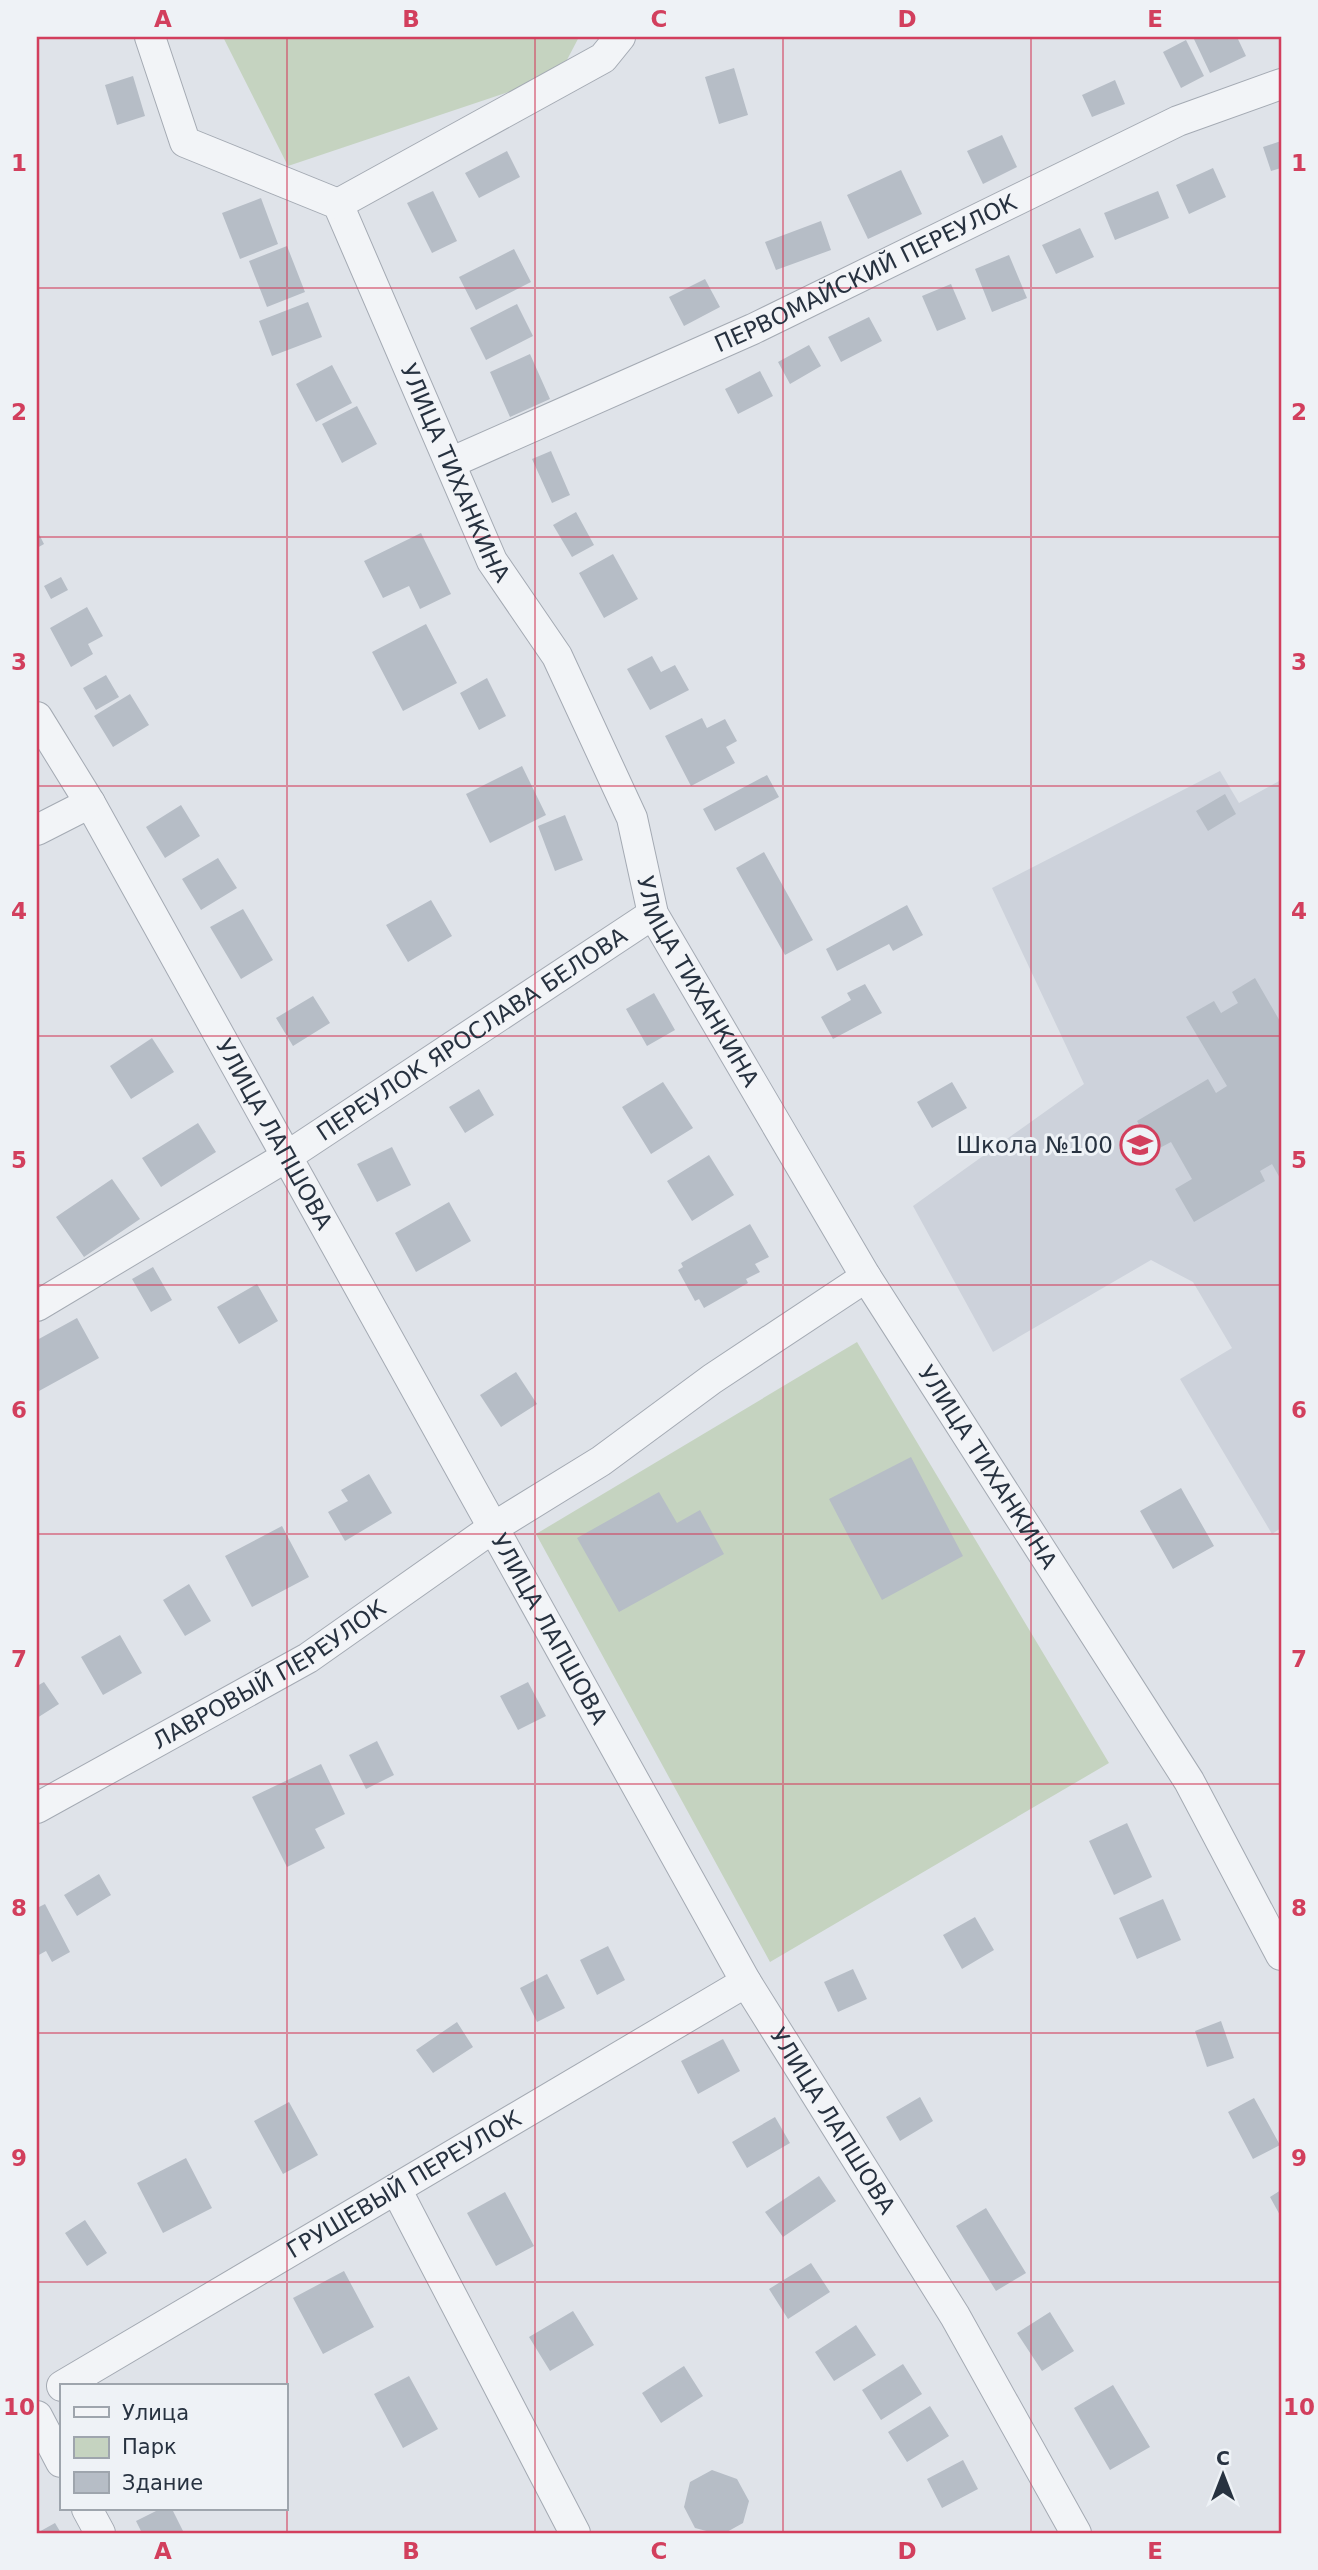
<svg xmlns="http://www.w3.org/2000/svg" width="1318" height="2570" viewBox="0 0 1318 2570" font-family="'DejaVu Sans',sans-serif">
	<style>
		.built { fill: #cdd2db }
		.green { fill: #c5d3c0 }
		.building { fill: #b6bdc6 }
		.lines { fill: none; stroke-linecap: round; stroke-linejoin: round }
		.minor-casing { stroke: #a4aab3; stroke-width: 32 }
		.minor { stroke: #f2f4f7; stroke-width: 30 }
		.grid { fill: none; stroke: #d23f5d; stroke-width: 2; stroke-opacity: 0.55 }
		.labels { text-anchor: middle; stroke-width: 6; stroke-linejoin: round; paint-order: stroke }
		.street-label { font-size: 23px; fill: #273240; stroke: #eef2f6 }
		.poi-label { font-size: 23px; fill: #273240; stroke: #eef2f6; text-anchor: end }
		.neatline { fill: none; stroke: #d23f5d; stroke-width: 2.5 }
		.grid-label { font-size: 23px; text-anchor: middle; font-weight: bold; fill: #d23f5d }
	</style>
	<rect width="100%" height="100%" fill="#dfe3e9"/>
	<path class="built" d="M1220 771 1239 803 1281 780V1528L1272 1534 1180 1379 1232 1348 1193 1282 1151 1260 993 1352 913 1206 1084 1084 992 888Z"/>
	<path class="green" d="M223 37H579L559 75 288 166Z
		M857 1342 1109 1763 770 1962 536 1534Z"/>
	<path class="building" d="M1193 37H1237L1246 56 1210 73Z
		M1186 40 1204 76 1181 88 1163 52Z
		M734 68 748 115 719 124 705 77Z
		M133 76 145 116 117 125 105 85Z
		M1115 80 1125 104 1092 117 1082 95Z
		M1002 135 1017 167 983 184 967 151Z
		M1281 141V168L1271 171 1263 147Z
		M507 151 520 177 479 198 465 173Z
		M1213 168 1226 197 1189 214 1176 185Z
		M901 170 922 214 868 239 847 195Z
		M433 191 457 241 432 253 407 203Z
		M1158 191 1169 218 1115 240 1104 213Z
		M261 198 278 244 240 259 222 213Z
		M821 221 831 250 776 270 765 242Z
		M1080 228 1094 257 1056 274 1042 245Z
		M287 246 305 292 267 307 249 261Z
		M514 249 531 282 476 310 459 277Z
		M1009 255 1027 298 992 312 975 269Z
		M705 279 720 307 684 326 669 297Z
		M951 284 966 319 937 331 922 296Z
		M308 302 322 337 272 356 259 321Z
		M517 304 533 336 486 360 470 328Z
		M869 317 882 341 841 362 828 337Z
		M809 345 821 366 790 384 778 362Z
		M530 354 550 399 510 417 490 372Z
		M332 365 352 403 316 422 296 384Z
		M760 371 773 396 738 414 725 389Z
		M357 406 377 444 342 463 322 424Z
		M551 451 570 495 552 503 532 459Z
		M576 512 594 545 572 557 553 525Z
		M37 530 44 544 37 548Z
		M421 533 451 594 420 609 409 586 383 598 364 561Z
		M613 554 638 599 604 618 579 573Z
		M61 577 68 590 51 599 44 586Z
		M87 607 103 636 88 644 93 654 71 667 50 628Z
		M426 624 457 683 403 711 372 652Z
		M652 656 661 672 675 665 689 690 650 710 627 669Z
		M106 675 119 697 96 710 83 688Z
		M487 678 506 716 479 730 460 693Z
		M130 694 149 725 113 747 94 716Z
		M702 718 707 728 725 719 737 741 726 747 735 763 691 786 665 736Z
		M522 766 546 815 490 843 466 794Z
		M767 775 779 797 715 831 703 809Z
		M1225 794 1236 814 1208 831 1196 811Z
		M181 805 200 836 165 858 146 827Z
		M565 815 583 860 555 871 538 826Z
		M764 852 813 940 785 955 736 868Z
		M218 858 237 888 201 910 182 879Z
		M431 900 452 936 408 962 386 925Z
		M907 905 923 935 893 951 889 944 837 971 826 949Z
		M243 909 273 960 241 979 210 927Z
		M1255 978 1281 1023V1180L1272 1164 1260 1171 1265 1181 1194 1222 1175 1189 1192 1179 1171 1142 1154 1151 1137 1121 1208 1079 1216 1093 1227 1086 1186 1017 1214 1001 1221 1013 1238 1003 1232 992Z
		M865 984 882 1013 833 1039 821 1017 851 1000 847 993Z
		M654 993 675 1030 647 1046 626 1009Z
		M313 996 330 1023 293 1046 276 1018Z
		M152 1038 174 1072 131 1099 110 1066Z
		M663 1082 693 1128 651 1154 622 1107Z
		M952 1082 967 1108 932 1128 917 1102Z
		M479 1089 494 1115 465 1133 449 1107Z
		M198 1123 216 1152 161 1187 142 1158Z
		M392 1147 411 1185 377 1202 357 1164Z
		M709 1155 734 1195 692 1221 667 1181Z
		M112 1179 140 1219 84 1257 56 1217Z
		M449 1202 471 1241 416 1272 395 1233Z
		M750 1224 769 1257 755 1264 760 1272 746 1279 748 1283 704 1308 699 1299 695 1301 678 1270 683 1267 681 1263Z
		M153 1267 172 1300 151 1312 132 1279Z
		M257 1284 278 1321 239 1344 217 1307Z
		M77 1318 99 1358 39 1391 37 1388V1340Z
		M516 1372 537 1404 501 1427 480 1395Z
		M911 1457 963 1556 882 1600 829 1499Z
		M369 1474 392 1513 345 1541 328 1512 348 1501 341 1490Z
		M1181 1488 1214 1546 1173 1569 1140 1511Z
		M659 1492 677 1523 700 1510 724 1554 619 1612 577 1538Z
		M282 1526 309 1577 252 1607 225 1556Z
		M189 1584 211 1621 185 1636 163 1600Z
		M120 1635 142 1673 103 1695 81 1657Z
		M44 1682 59 1704 37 1718V1686Z
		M528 1682 546 1716 518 1730 500 1696Z
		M377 1741 394 1775 366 1789 349 1755Z
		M321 1764 345 1814 315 1829 325 1848 287 1867 252 1797Z
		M1127 1823 1152 1877 1114 1895 1089 1841Z
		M99 1874 111 1895 77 1916 64 1895Z
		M1163 1899 1181 1940 1137 1959 1119 1918Z
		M45 1904 70 1952 52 1962 46 1951 37 1956V1908Z
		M975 1917 994 1950 962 1969 943 1935Z
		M608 1946 625 1980 597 1995 580 1960Z
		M853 1969 867 1999 838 2012 824 1982Z
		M547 1974 565 2008 537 2022 520 1988Z
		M1221 2021 1234 2058 1207 2067 1195 2031Z
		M457 2022 473 2047 433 2073 416 2050Z
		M723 2039 740 2071 698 2094 681 2061Z
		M920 2097 933 2121 900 2141 886 2117Z
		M1254 2098 1280 2145 1253 2159 1228 2112Z
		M289 2102 318 2155 283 2174 254 2121Z
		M775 2117 790 2143 747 2168 732 2142Z
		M186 2158 212 2208 163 2233 137 2183Z
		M819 2176 836 2201 783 2237 765 2212Z
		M1281 2190V2217L1270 2197Z
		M505 2192 534 2246 496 2266 467 2213Z
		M986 2208 1026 2273 996 2291 956 2226Z
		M85 2220 107 2253 87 2266 65 2233Z
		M811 2263 830 2292 788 2319 769 2289Z
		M344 2271 374 2327 323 2354 293 2298Z
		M573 2311 594 2345 550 2371 529 2337Z
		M1050 2312 1074 2351 1042 2371 1017 2333Z
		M856 2325 876 2355 834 2381 815 2352Z
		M903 2364 922 2394 881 2420 862 2390Z
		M684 2366 703 2396 661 2423 642 2393Z
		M409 2376 438 2429 403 2448 374 2394Z
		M1113 2385 1150 2447 1110 2470 1074 2408Z
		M930 2406 949 2436 907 2462 888 2432Z
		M963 2460 978 2489 942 2508 927 2479Z
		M712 2470 737 2479 749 2501 743 2523 725 2533H714L695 2528 684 2507 690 2482Z
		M160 2509H172L184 2533H142L136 2521Z
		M55 2523 61 2533H37Z"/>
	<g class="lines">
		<g class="minor-casing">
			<g id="minor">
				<path id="s1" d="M150 37 185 142 338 204 492 561 557 656 632 818 653 914 866 1277 1189 1781 1281 1955"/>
				<path d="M338 204 603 58 620 37"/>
				<path id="s2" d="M450 463 753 329 1178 121 1281 84"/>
				<path id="s3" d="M37 717 90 803 746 1982 955 2316 1076 2533"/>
				<path d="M37 830 90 803"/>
				<path id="s4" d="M37 1306 286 1157 653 914"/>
				<path id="s5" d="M37 1808 308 1658 494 1527 601 1461 712 1379 866 1277"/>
				<path d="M396 2189 575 2533"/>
				<path id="s6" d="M62 2386 746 1982"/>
				<path d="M37 2416 61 2462"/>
				<path d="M87 2509 100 2533"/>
			</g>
		</g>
		<use href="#minor" class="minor"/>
	</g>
	<path class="grid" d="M287 37V2533M535 37V2533M783 37V2533M1031 37V2533M37 288H1281M37 537H1281M37 786H1281M37 1036H1281M37 1285H1281M37 1534H1281M37 1784H1281M37 2033H1281M37 2282H1281"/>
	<defs>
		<g id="school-ring" transform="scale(2.0125)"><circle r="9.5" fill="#eef2f6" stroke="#d23f5d" stroke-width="1.5"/><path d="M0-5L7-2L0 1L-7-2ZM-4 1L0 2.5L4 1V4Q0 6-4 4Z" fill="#d23f5d"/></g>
	</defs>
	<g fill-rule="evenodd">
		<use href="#school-ring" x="1140" y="1145"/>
	</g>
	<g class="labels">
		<g class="street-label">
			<text dy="8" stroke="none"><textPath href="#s2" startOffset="457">ПЕРВОМАЙСКИЙ ПЕРЕУЛОК</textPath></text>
			<text dy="8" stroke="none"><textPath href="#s1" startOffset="569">УЛИЦА ТИХАНКИНА</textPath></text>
			<text dy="8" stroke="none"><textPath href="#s1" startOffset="1136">УЛИЦА ТИХАНКИНА</textPath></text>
			<text dy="8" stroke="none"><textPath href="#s4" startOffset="513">ПЕРЕУЛОК ЯРОСЛАВА БЕЛОВА</textPath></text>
			<text dy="8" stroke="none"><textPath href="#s3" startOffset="480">УЛИЦА ЛАПШОВА</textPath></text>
			<text dy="8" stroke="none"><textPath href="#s1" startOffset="1703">УЛИЦА ТИХАНКИНА</textPath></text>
			<text dy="8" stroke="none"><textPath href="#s3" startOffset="1046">УЛИЦА ЛАПШОВА</textPath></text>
			<text dy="8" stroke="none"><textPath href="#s5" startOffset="268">ЛАВРОВЫЙ ПЕРЕУЛОК</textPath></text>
			<text dy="8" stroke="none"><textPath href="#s3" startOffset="1614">УЛИЦА ЛАПШОВА</textPath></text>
			<text dy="8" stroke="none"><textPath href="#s6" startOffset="397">ГРУШЕВЫЙ ПЕРЕУЛОК</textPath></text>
		</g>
		<g class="poi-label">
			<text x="1113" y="1153">Школа №100</text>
		</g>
	</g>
	<rect width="1318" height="2570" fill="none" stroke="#eef2f6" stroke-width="77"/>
	<rect x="60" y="2384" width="228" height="126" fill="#eef2f6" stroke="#9ea5ad" stroke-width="2"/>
	<rect x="74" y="2407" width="35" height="10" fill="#f2f4f7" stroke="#9ea5ad" stroke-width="2"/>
	<text x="122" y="2420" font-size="21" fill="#273240">Улица</text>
	<rect x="74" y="2437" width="35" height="21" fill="#c5d3c0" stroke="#9ea5ad" stroke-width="2"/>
	<text x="122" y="2454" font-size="21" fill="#273240">Парк</text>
	<rect x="74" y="2472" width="35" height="21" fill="#b6bdc6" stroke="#9ea5ad" stroke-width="2"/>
	<text x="122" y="2490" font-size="21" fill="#273240">Здание</text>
	<g transform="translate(1223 2475)" stroke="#eef2f6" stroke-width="5" paint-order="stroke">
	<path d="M0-5L12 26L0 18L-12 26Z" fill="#273240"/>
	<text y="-10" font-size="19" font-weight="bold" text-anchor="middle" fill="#273240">С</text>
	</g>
	<rect x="38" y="38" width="1242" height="2494" class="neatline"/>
	<g class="grid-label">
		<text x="163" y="27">A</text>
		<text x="411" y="27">B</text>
		<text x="659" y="27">C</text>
		<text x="907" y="27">D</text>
		<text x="1155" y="27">E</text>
		<text x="19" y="171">1</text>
		<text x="1299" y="171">1</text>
		<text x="19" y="420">2</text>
		<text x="1299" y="420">2</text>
		<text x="19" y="670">3</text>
		<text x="1299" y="670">3</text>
		<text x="19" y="919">4</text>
		<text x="1299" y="919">4</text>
		<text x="19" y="1168">5</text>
		<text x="1299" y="1168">5</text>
		<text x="19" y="1418">6</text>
		<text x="1299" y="1418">6</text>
		<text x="19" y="1667">7</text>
		<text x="1299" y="1667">7</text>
		<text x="19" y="1916">8</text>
		<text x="1299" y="1916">8</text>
		<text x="19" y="2166">9</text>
		<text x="1299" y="2166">9</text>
		<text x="19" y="2415">10</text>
		<text x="1299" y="2415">10</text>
		<text x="163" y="2559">A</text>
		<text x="411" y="2559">B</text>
		<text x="659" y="2559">C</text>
		<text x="907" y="2559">D</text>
		<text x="1155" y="2559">E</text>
	</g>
</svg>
